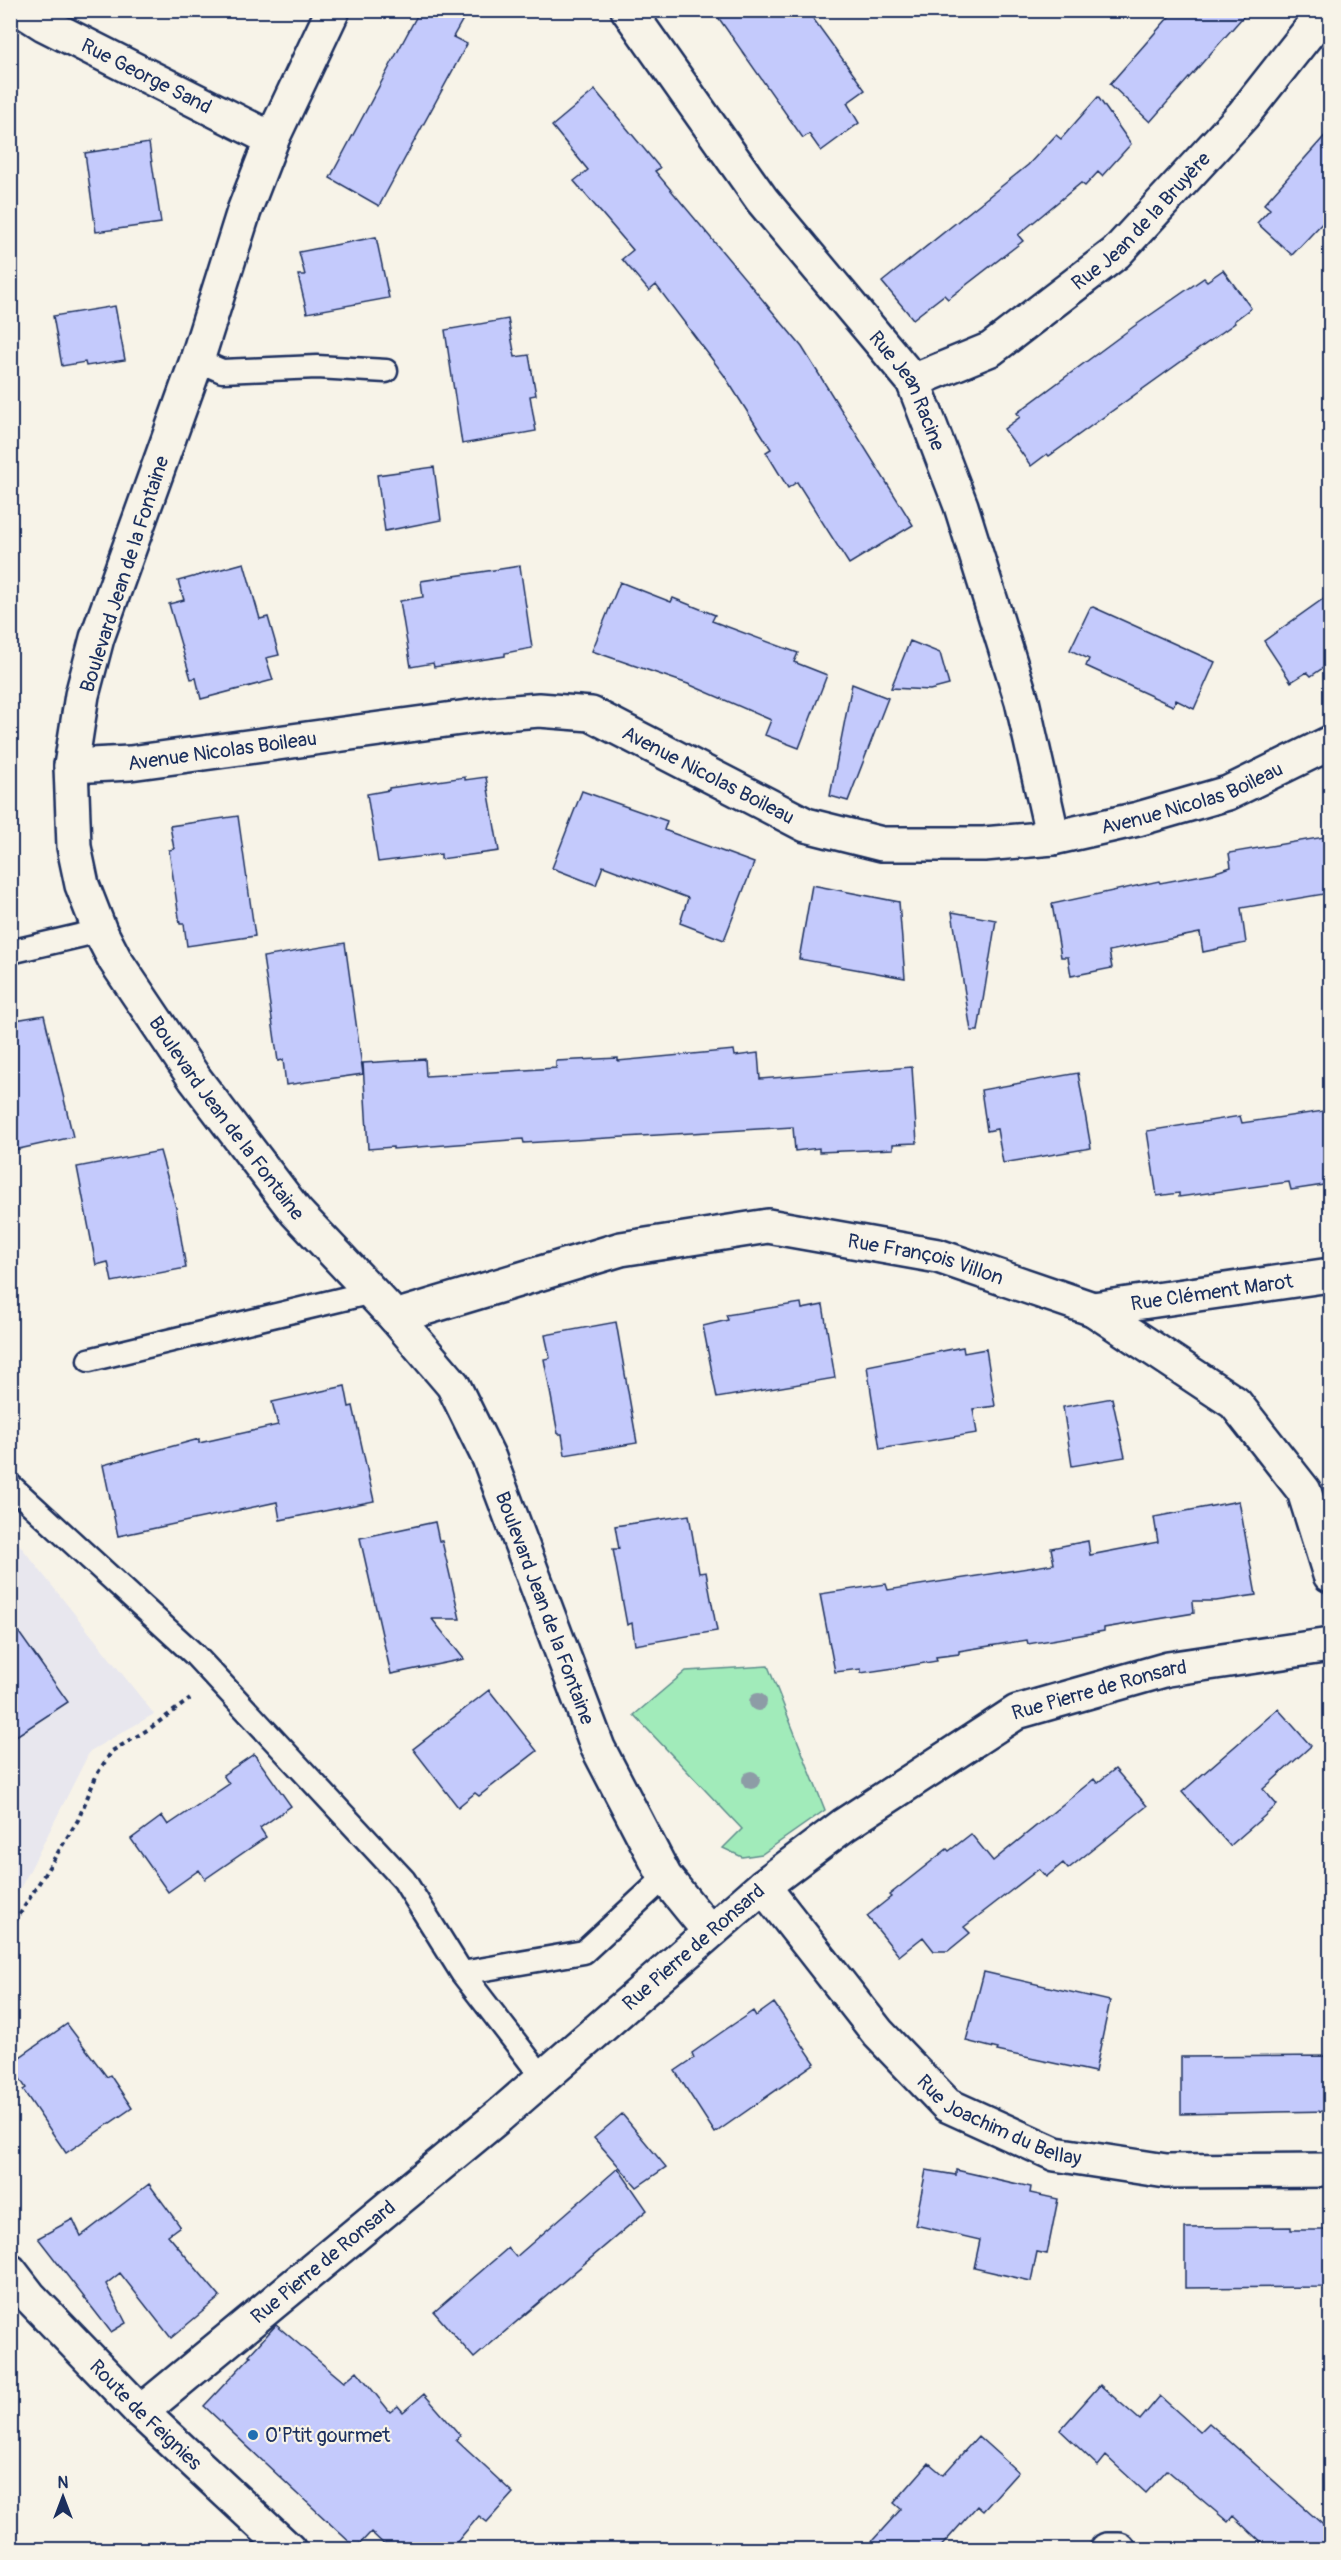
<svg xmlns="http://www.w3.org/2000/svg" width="1341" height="2560" viewBox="0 0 1341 2560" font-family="Pangolin,sans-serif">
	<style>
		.built { fill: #e8e7ee }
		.green { fill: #a1ebba; stroke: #5e8d8c; stroke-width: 1.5 }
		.building { fill: #c4cafc; stroke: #1b2f5e; stroke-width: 1.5 }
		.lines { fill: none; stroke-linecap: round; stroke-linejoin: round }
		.lane-casing { stroke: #1b2f5e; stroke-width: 27 }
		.street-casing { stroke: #1b2f5e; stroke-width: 38 }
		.secondary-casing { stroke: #1b2f5e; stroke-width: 38 }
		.path { stroke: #1b2f5e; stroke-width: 4; stroke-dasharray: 4.5 4.5; stroke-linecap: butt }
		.lane { stroke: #f7f3e8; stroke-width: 22 }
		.street { stroke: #f7f3e8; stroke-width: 33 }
		.secondary { stroke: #f7f3e8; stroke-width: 33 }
		.tree { fill: #8d9ca6 }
		.poi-dot { fill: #1f6fb2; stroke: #f7f3e8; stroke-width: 2 }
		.labels { text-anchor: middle; stroke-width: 4.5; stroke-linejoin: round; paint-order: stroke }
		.street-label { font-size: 20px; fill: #1b2f5e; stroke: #f7f3e8 }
		.poi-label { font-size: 20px; fill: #1b2f5e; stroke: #f7f3e8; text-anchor: start }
	</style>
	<rect width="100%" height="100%" fill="#f7f3e8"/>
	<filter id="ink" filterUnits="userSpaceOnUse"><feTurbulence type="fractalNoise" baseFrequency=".0167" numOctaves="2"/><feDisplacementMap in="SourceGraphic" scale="12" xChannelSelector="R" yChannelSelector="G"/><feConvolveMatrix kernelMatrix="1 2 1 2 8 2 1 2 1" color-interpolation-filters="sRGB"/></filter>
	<g filter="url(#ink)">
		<path class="built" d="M11 1534 154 1714 90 1751 28 1874 11 1904Z"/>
		<path class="green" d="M768 1666 825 1810 762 1854 742 1857 723 1848 742 1829 634 1715 686 1671Z"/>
		<path class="building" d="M420 10H468L453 37 467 44 379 206 330 178Z
			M713 10H807L865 90 847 103 859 123 821 151 809 134 803 138Z
			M1175 10H1249L1150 122 1110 84Z
			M595 90 660 168 655 171 802 347 913 525 849 564 797 482 788 488 766 452 771 449 724 375 656 285 649 291 622 259 633 250 574 181 588 170 552 126Z
			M1098 97 1131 144 1102 176 1098 172 1085 186 1081 183 1018 235 1023 241 948 299 944 295 913 319 882 282 1028 165 1056 135 1061 139Z
			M1330 130V215L1292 255 1257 223 1270 209 1264 204Z
			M149 143 161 223 96 232 85 153Z
			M376 237 389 298 307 313 298 275H305L299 252Z
			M1223 270 1251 308 1234 321 1235 323 1049 456 1047 454 1031 466 1004 429 1020 417 1017 413 1133 327 1204 278 1207 281Z
			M115 306 125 360 86 366 85 362 62 366 53 316Z
			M508 319 515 357 529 355 536 395 530 396 536 431 462 444 445 330Z
			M434 467 441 520 385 531 377 475Z
			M244 563 260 619 268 617 279 655 266 658 273 680 201 699 196 678 191 679 169 604 184 600 178 581Z
			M520 566 532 648 505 653V656L434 667 433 663 411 667 400 601 423 597 421 581Z
			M620 582 671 602 673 598 715 615 712 621 798 653 794 662 827 675 799 748 765 735 771 720 688 684 592 651Z
			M1330 594V663L1311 676 1307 672 1291 682 1264 641Z
			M1093 607 1215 662 1194 709 1176 700 1173 706 1086 666 1089 659 1070 650 1090 608Z
			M910 641 940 653 949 685 930 690 891 688Z
			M852 684 888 698 848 801 830 796Z
			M465 777V780L486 777 499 851 441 859V854L378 862 367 794 389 790V788Z
			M582 791 667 821 664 830 754 863 724 940 680 923 688 898 603 866 596 885 552 868Z
			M238 816 255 936 187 946 184 924H180L169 850 174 849 170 826Z
			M1324 837 1330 893 1241 908 1246 943 1203 952 1200 933 1109 951 1112 968 1071 976 1068 957H1061L1052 904 1159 881 1160 883 1213 873 1231 867 1229 853Z
			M812 885 899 902 905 978 799 959Z
			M952 912 996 920 978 1031H971Z
			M345 943 363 1074 286 1085 283 1060 278 1061 263 957Z
			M44 1015 73 1137 10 1151V1021Z
			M734 1050 735 1056 758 1053 760 1079 912 1067 917 1143 893 1144V1149L819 1152V1148L795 1151 793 1127 524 1143 523 1139 393 1149V1147L368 1149 363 1063 425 1059 426 1076 556 1068V1061L618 1058V1061Z
			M1078 1073 1091 1148 1003 1163 997 1129 987 1131 981 1090Z
			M1330 1110V1184L1291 1190 1289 1182 1179 1197V1193L1157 1196 1147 1131 1240 1116 1242 1123Z
			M160 1151 176 1208 186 1268 112 1282 108 1262 96 1265 77 1167Z
			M801 1303 802 1309 823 1305 835 1378 717 1398 703 1326 728 1320 726 1315Z
			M616 1322 637 1443 565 1455 562 1434H558L544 1359 550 1358 545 1335Z
			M963 1347 964 1353 986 1349 995 1406 973 1409 977 1433 880 1449 867 1366Z
			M345 1386 349 1407 353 1406 374 1501 280 1520 277 1502 118 1536 103 1465 199 1439V1443L278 1425 272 1402Z
			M1112 1398 1125 1457 1072 1466 1063 1407Z
			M1239 1501 1256 1595 1216 1601H1193L1194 1613 1104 1628V1631L1028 1644 1027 1640 959 1651V1654L936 1657 937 1661 901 1667 861 1673V1669L835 1672 820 1594 886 1584 888 1590 1054 1564 1051 1548 1088 1541 1090 1555 1158 1542 1154 1517Z
			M689 1515 699 1573 706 1572 717 1631 635 1645 632 1623 627 1625 613 1549H619L615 1526Z
			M435 1522 439 1541H442L460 1619H432L464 1659 391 1674 360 1538Z
			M10 1620 68 1702 10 1740Z
			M489 1690 537 1751 479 1796 475 1793 458 1807 413 1749Z
			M1278 1709 1311 1746 1263 1789 1277 1805 1230 1846 1182 1792Z
			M254 1754 291 1806 260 1828 266 1837 205 1879 199 1870 168 1892 131 1839 162 1816 168 1825 229 1784 223 1775Z
			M1115 1769 1147 1806 1068 1869 1063 1863 1046 1877 1039 1869 964 1927 970 1933 948 1951H934L923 1937 899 1956 867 1916 891 1897 889 1895 947 1849 949 1851 971 1834 993 1861 1094 1779 1097 1783Z
			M984 1972 1110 2001 1095 2072 997 2051 998 2049 966 2041Z
			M774 2003 815 2063 715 2133 675 2071 694 2058 692 2053 722 2032 753 2011 756 2016Z
			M67 2024 107 2077 110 2075 132 2108 66 2153 23 2090 26 2088 10 2064Z
			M1330 2056V2111L1181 2114V2057Z
			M622 2114 666 2167 637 2187 594 2138Z
			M618 2168 647 2210 474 2358 434 2312 508 2248 516 2257Z
			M926 2170 956 2175V2170L1031 2187 1030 2193 1058 2199 1047 2254 1037 2252 1031 2281 974 2268 980 2240 915 2225Z
			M149 2184 180 2226 168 2235 220 2297 171 2338 120 2273 106 2284 126 2323 111 2332 38 2238 73 2219 81 2236Z
			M1291 2227V2230H1330V2287L1185 2288V2228Z
			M276 2325 344 2382 357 2371 390 2412 398 2406 403 2412 424 2394 460 2435 456 2440 513 2493 487 2522 479 2516 450 2550H390L371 2532 356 2548 204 2406 251 2356 249 2355Z
			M1100 2385 1140 2420 1160 2396 1200 2432 1209 2423 1330 2531V2550H1269L1233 2516 1228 2522 1167 2470 1146 2493 1106 2456 1098 2466 1060 2430Z
			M978 2436 1018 2472 983 2511 977 2506 938 2550H864L901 2509 894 2503 929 2463 943 2475Z"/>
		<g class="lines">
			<g class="lane-casing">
				<path id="lane" d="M197 360 222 371 317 367 386 371
					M10 952 100 931
					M89 1360 372 1292
					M10 1485 195 1655 404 1880 462 1973
					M543 2078 462 1973 584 1952 665 1877"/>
			</g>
			<g class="street-casing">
				<g id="street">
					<path id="s1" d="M22 10 44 24 272 139"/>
					<path id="s2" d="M333 10 272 139 244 211 197 360 97 638 82 695 71 766 74 847 82 885 100 931 115 960 195 1079 296 1212 395 1317 453 1385 489 1458 598 1748 665 1877 709 1931"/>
					<path id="s3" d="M628 10 762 200 913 381 961 506 1022 701 1053 838"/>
					<path id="s4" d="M913 381 991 349 1116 253 1243 115 1326 10"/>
					<path id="s5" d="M71 766 130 763 490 714 539 710 591 714 806 825 882 844H984L1053 838 1138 819 1228 793 1330 743"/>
					<path id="s6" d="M1093 1309 1330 1275"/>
					<path id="s7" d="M395 1317 621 1249 768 1226 938 1256 1093 1309 1235 1403 1304 1491 1330 1575"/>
					<path id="s8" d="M763 1886 878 2033 947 2105 1055 2154 1166 2171 1330 2170"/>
					<path id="s9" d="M141 2412 499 2116 763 1886 844 1825 1017 1712 1168 1669 1330 1645"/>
					<path d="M1107 2550H1119"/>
				</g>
			</g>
			<g class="secondary-casing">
				<g id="secondary">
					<path id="s10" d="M10 2271 30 2297 141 2412 289 2550"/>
				</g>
			</g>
			<path class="path" d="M10 1930 78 1820 97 1774 112 1751 149 1729 190 1699"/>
			<use href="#lane" class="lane"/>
			<use href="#street" class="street"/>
			<use href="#secondary" class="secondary"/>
		</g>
		<g class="tree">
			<circle cx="758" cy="1702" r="9"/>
			<circle cx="751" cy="1780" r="9"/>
		</g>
	</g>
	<circle class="poi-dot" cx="253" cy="2435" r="6"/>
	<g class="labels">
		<g class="street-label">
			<text dy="7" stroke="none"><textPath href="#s1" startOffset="141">Rue George Sand</textPath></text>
			<text dy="7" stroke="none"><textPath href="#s4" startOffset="282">Rue Jean de la Bruyère</textPath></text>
			<text dy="7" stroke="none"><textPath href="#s3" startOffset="474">Rue Jean Racine</textPath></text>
			<text transform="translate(124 574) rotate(-72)" y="7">Boulevard Jean de la Fontaine</text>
			<text dy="7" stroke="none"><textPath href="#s5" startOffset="152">Avenue Nicolas Boileau</textPath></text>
			<text dy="7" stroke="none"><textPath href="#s5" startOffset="656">Avenue Nicolas Boileau</textPath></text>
			<text dy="7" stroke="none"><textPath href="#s5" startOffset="1160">Avenue Nicolas Boileau</textPath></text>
			<text dy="7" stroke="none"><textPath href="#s2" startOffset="1198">Boulevard Jean de la Fontaine</textPath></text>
			<text dy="7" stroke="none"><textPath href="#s7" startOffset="546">Rue François Villon</textPath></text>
			<text dy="7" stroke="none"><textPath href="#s6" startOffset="120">Rue Clément Marot</textPath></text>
			<text dy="7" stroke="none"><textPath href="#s2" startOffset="1790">Boulevard Jean de la Fontaine</textPath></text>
			<text dy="7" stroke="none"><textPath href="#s9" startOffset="1208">Rue Pierre de Ronsard</textPath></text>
			<text dy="7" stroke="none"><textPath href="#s9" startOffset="722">Rue Pierre de Ronsard</textPath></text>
			<text dy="7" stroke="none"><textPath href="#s8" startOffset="340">Rue Joachim du Bellay</textPath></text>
			<text dy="7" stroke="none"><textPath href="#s9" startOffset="236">Rue Pierre de Ronsard</textPath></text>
			<text dy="7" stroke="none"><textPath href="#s10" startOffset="198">Route de Feignies</textPath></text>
		</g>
		<g class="poi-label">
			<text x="265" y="2442">O'Ptit gourmet</text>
		</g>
	</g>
	<rect width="1341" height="2560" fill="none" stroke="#f7f3e8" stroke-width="36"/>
	<rect x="18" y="18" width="1305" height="2524" fill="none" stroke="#1b2f5e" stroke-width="2" filter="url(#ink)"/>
	<g transform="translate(63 2497)" stroke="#f7f3e8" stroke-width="4.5" paint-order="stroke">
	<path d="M0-4.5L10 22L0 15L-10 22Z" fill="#1b2f5e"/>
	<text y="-9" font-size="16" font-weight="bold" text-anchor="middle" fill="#1b2f5e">N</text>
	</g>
</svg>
